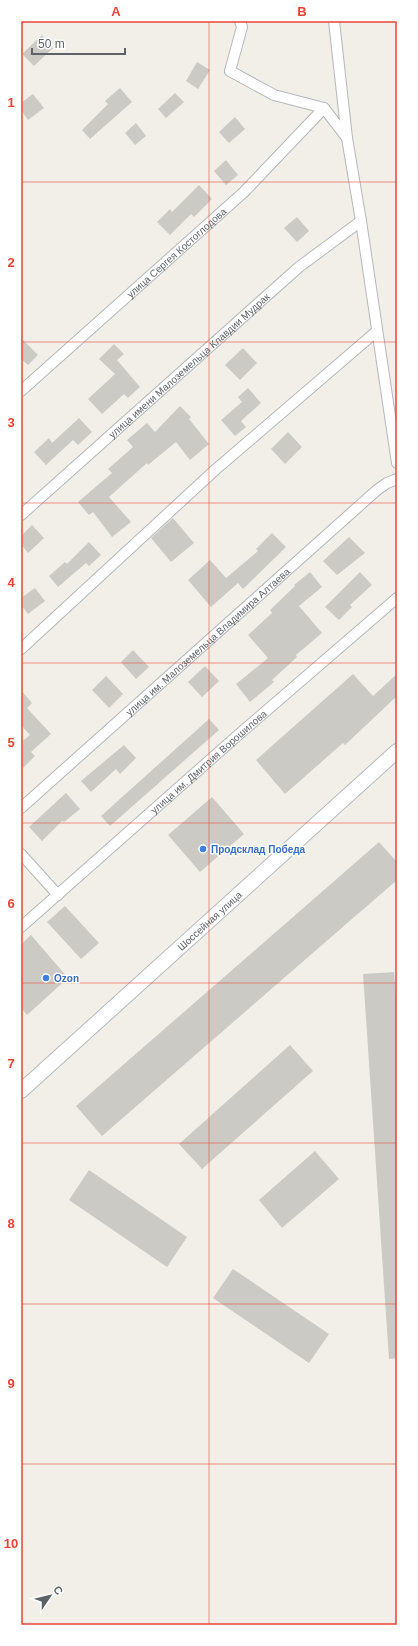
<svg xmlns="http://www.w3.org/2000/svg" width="418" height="1646" viewBox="0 0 418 1646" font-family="Helvetica,sans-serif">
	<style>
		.building { fill: #cccac5 }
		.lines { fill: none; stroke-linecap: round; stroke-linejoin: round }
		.street-casing { stroke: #b5b8bc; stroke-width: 12 }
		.secondary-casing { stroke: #b6babf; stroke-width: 16 }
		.street { stroke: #fff; stroke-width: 10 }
		.secondary { stroke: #fff; stroke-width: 14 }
		.grid { fill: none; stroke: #ea4335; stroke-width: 1; stroke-opacity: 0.55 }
		.shop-dot { fill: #3f7fe0; stroke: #fff; stroke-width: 1.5 }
		.labels { text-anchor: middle; stroke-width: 3; stroke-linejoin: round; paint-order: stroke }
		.street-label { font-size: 10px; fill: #5f6368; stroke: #fff }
		.shop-label { font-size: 10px; font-weight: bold; fill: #366cbe; stroke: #fff; text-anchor: start }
		.neatline { fill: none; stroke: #ea4335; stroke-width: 1.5 }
		.grid-label { font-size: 13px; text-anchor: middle; font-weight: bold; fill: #ea4335 }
	</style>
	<rect width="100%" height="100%" fill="#f1efe8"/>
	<path class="building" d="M42 35 53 48 34 66 22 54Z
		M197 62 210 70 198 89 186 81Z
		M120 88 132 102 90 139 82 130 108 104 105 101Z
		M175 93 184 102 166 118 158 109Z
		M33 94 44 108 28 120 21 110V103Z
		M235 117 245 129 229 143 219 132Z
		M136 123 146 136 135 145 125 133Z
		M226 160 238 175 226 185 214 171Z
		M199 185 212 199 194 217 191 214 170 235 157 222 170 209 172 212Z
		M297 217 309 231 297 242 284 228Z
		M21 338 38 355 28 365 21 359Z
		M114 344 124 354 117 360 140 387 128 398 124 394 102 414 88 399 115 374 99 359Z
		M243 348 257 363 240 380 225 365Z
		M248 388 261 403 241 421 246 427 235 436 221 420 242 402 238 397Z
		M180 406 191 417 189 419 209 444 190 460 176 442 148 465 147 463 109 497 131 522 112 537 93 512 89 515 78 502 112 473 108 469 133 447 127 440 147 423 155 432Z
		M79 418 92 432 78 445 73 440 46 465 34 452 49 438 52 443Z
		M288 432 302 447 285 464 271 449Z
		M173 518 194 543 171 562 151 538Z
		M32 525 44 538 28 553 21 544V536Z
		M272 533 286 547 243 589 238 583 211 607 188 580 210 560 226 578 258 551 256 549Z
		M349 537 365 553 337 575 323 561Z
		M89 542 101 555 89 566 86 563 58 587 49 576 65 562 67 564Z
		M310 572 322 587 299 606 322 633 296 655 297 657 272 680 274 682 250 702 236 684 268 658 248 635 272 613 270 610 295 586 294 585Z
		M360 572 372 585 350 605 352 607 339 620 325 607Z
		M35 588 45 601 28 614 21 605V598Z
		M133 650 149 667 136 679 121 662Z
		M205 666 219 681 202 697 188 682Z
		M353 674 373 696 397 674V696L345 745 343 743 285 794 256 760Z
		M106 676 123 694 109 708 92 690Z
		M21 690 32 703 27 708 51 734 31 752 35 756 21 770V742L30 735 21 725Z
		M209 719 219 730 110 826 101 816Z
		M124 745 136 758 120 774 116 769 91 792 81 781Z
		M66 793 80 809 64 822 62 821 42 841 29 827Z
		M212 797 244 834 200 872 168 835Z
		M379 842 397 862V880L102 1136 76 1106Z
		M65 906 99 943 81 959 47 922Z
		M31 935 68 978 27 1015 21 1008V944Z
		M394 972 397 1013V1358L389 1359 363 974Z
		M290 1045 313 1071 202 1169 179 1144Z
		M315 1151 339 1179 282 1228 259 1200Z
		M89 1170 187 1237 167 1267 69 1200Z
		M233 1269 329 1334 309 1363 213 1298Z"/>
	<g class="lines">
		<g class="street-casing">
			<g id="street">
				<path d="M240 21 242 27 230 71 274 95 324 108 347 138"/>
				<path d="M334 21 347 138 361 221 397 463"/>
				<path id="s1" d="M21 391 244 192 324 108"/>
				<path id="s2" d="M21 515 299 267 361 221"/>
				<path d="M21 649 215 470 377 331"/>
				<path id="s3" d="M21 808 377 490 387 483 397 479"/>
				<path d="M21 854 58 895"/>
				<path id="s4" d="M21 927 237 736 397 598"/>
			</g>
		</g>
		<g class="secondary-casing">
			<g id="secondary">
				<path id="s5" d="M21 1091 397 751"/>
			</g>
		</g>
		<use href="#street" class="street"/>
		<use href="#secondary" class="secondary"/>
	</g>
	<path class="grid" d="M209 21V1625M21 182H397M21 342H397M21 503H397M21 663H397M21 823H397M21 983H397M21 1143H397M21 1304H397M21 1464H397"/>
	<g class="shop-dot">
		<circle cx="203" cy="849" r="4"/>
		<circle cx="46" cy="978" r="4"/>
	</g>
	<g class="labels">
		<g class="street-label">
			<text dy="4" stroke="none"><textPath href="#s1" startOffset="208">улица Сергея Костоглодова</textPath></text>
			<text dy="4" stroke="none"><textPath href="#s2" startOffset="225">улица имени Малоземельца Клавдии Мудрак</textPath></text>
			<text dy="4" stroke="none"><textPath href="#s3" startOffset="250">улица им. Малоземельца Владимира Алтаева</textPath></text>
			<text dy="4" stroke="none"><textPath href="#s4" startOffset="250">улица им. Дмитрия Ворошилова</textPath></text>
			<text dy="4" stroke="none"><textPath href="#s5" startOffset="254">Шоссейная улица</textPath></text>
		</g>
		<g class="shop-label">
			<text x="211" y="853">Продсклад Победа</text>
			<text x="54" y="982">Ozon</text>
		</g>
	</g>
	<rect width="418" height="1646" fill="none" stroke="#ffffff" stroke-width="44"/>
	<g transform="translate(50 1596) rotate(55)" stroke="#ffffff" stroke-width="3" paint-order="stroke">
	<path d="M0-3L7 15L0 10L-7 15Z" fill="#5f6368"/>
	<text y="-6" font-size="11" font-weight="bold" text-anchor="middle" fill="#5f6368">С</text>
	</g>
	<path d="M32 48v6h93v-6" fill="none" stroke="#5f6368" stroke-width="2"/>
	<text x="38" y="48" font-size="12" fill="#5f6368" stroke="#ffffff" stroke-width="3" paint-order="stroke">50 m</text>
	<rect x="22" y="22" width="374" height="1602" class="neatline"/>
	<g class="grid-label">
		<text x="116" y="16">A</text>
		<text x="302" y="16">B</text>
		<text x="11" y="107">1</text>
		<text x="11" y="267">2</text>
		<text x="11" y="427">3</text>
		<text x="11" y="587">4</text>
		<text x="11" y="747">5</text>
		<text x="11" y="908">6</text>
		<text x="11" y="1068">7</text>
		<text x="11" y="1228">8</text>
		<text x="11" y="1388">9</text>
		<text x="11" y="1548">10</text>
	</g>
</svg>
